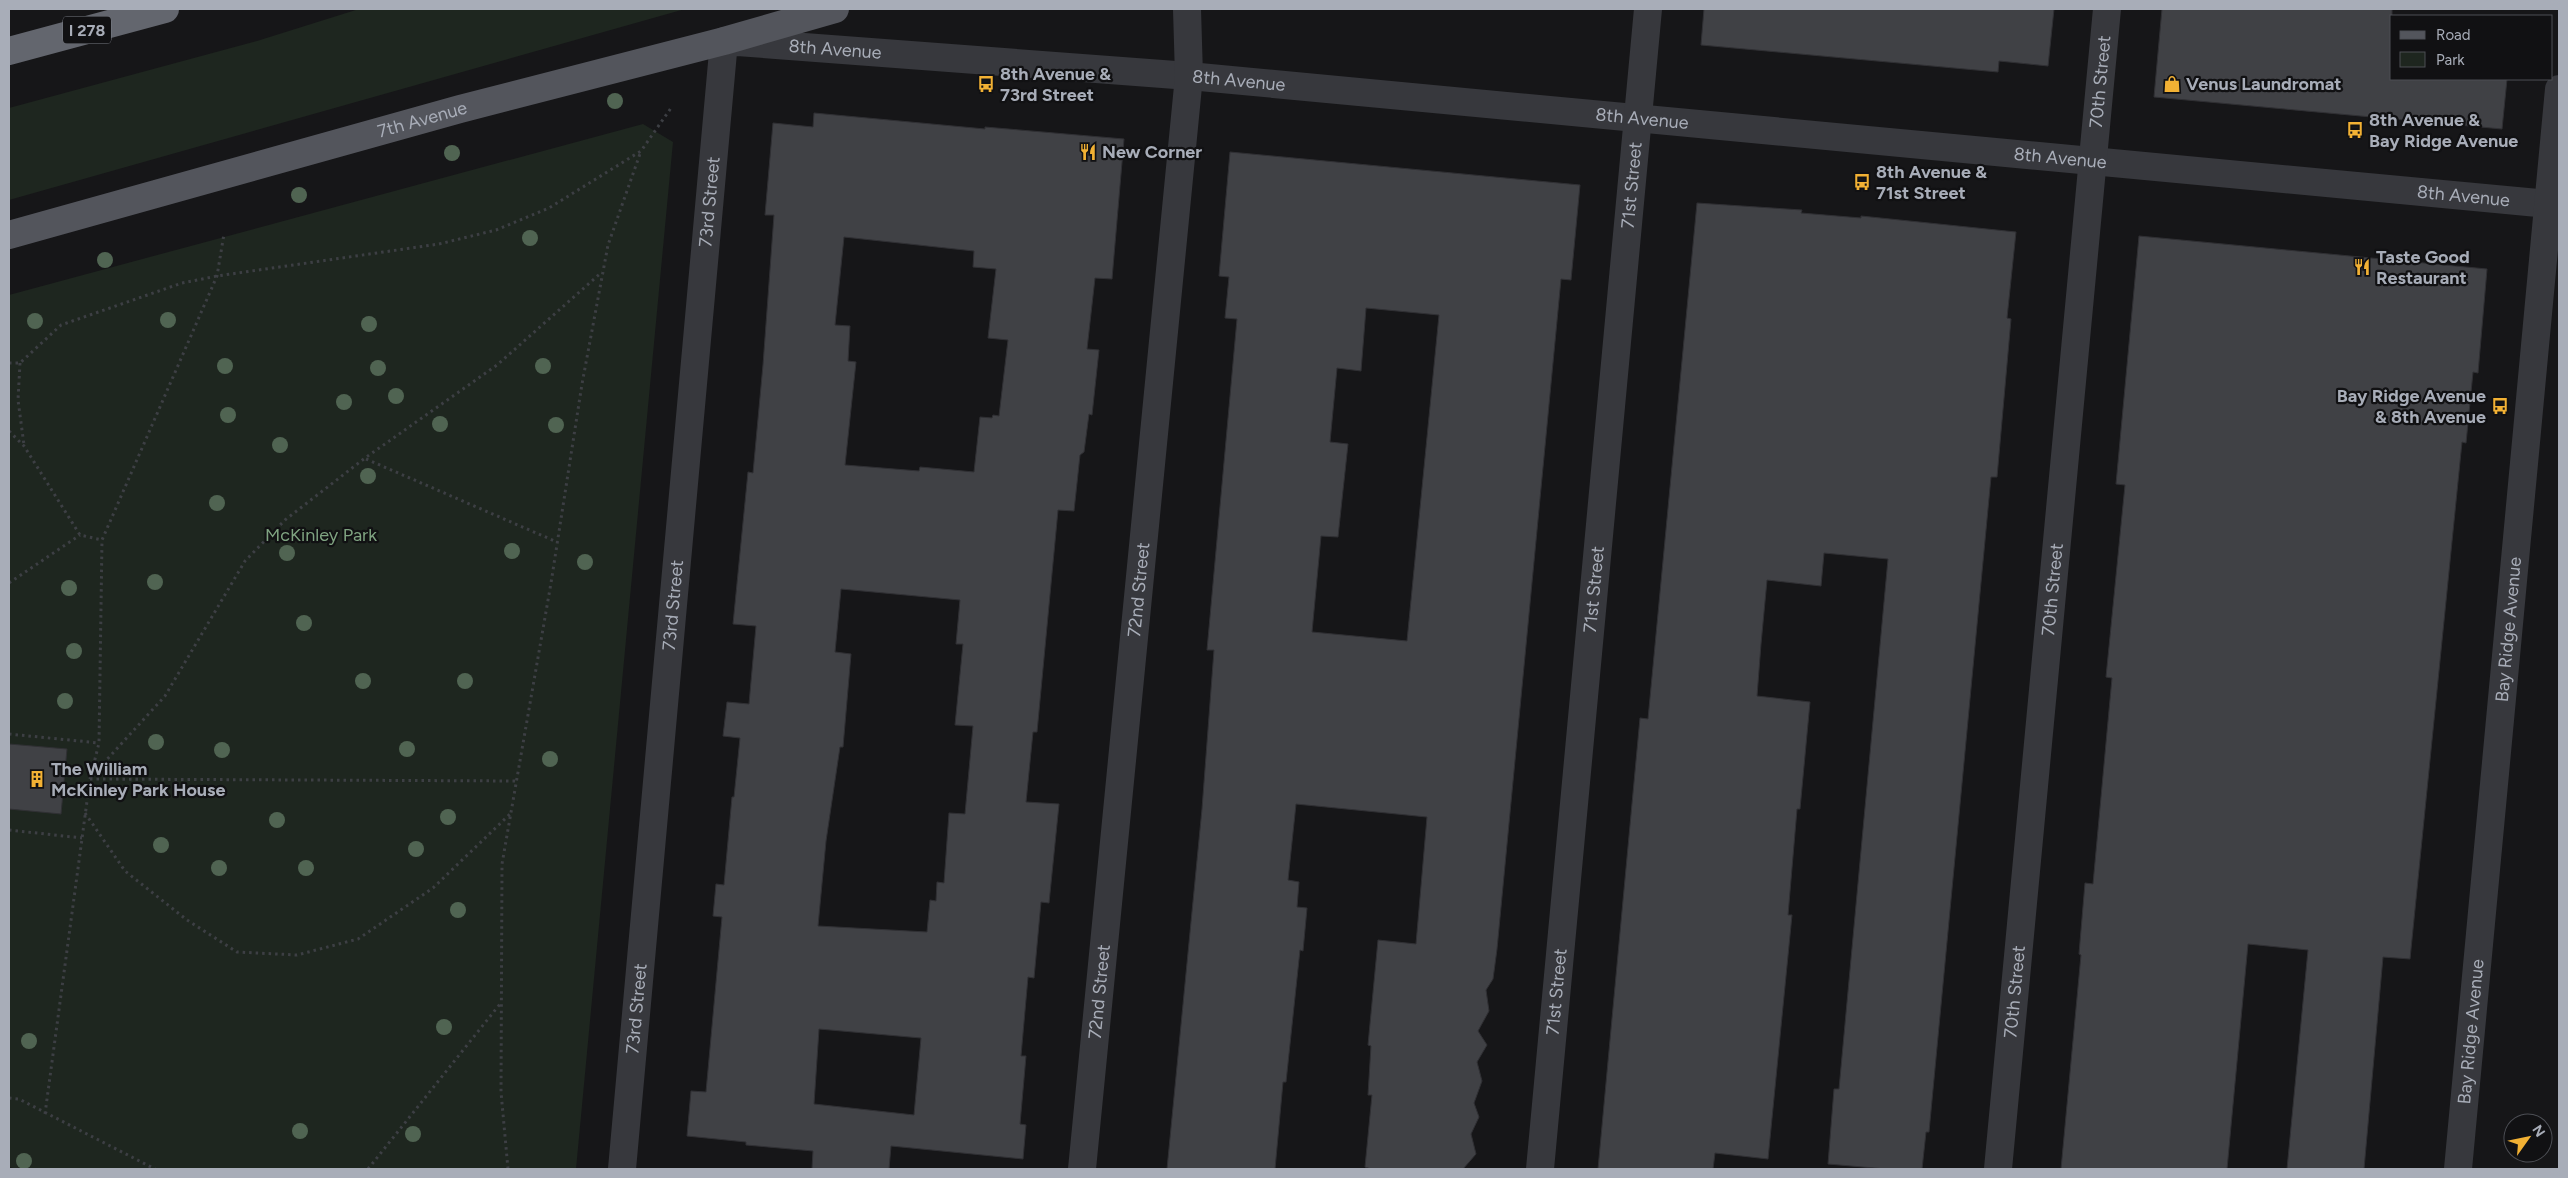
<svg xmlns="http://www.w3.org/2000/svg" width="2568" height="1178" viewBox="0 0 2568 1178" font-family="Figtree,sans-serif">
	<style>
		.green { fill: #1e261f }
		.building { fill: #404145; stroke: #303034; fill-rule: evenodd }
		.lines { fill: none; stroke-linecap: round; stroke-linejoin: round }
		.path { stroke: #3d3f44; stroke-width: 3; stroke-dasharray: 2.5 4; stroke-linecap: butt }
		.minor { stroke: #37383d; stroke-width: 28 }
		.major { stroke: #53555c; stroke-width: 28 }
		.highway { stroke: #63666e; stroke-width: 28 }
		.tree { fill: #506452 }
		.labels { text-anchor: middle; stroke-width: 4.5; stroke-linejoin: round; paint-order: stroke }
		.shield { fill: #111113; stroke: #7b7e86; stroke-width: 1 }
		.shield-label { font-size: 16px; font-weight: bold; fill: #a8adb8 }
		.street-label { font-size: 18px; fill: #a8adb8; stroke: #111113 }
		.poi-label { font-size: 18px; font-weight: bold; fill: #a8adb8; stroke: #111113; text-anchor: start }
		.park-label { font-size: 18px; fill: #7fa381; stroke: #111113 }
	</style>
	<rect width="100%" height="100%" fill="#161618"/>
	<path class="green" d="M359 9H685L9 200V108L257 41Z
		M643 124 673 142 576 1169H17L9 1167V295Z"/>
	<path class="building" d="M1704 9H2054L2048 66 1999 61 1998 72 1701 45Z
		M2162 9H2392V79H2507L2502 129 2154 97Z
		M814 113 985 129V127L1124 139 1112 279 1095 278 1087 349 1099 350 1092 415 1089 414 1084 452 1080 455 1074 511 1058 510 1037 732H1033L1026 802 1059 804 1049 903 1041 902 1034 978 1028 977 1021 1056H1026L1020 1124 1026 1125 1023 1159 891 1146 889 1169H812L813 1151 746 1145V1142L687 1136 691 1091 706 1092 722 917 713 916 716 884 724 885 732 797H734L740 738 723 736 727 702 749 704 756 626 733 624 748 472 753 473 763 365 774 215H765L773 123 813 127ZM844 237 974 251 973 267 996 269 988 338 1008 340 999 416 993 415 992 418 980 417 974 472 920 467 919 471 845 465 856 362 848 361 850 326 835 325ZM841 589 960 600 956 644H963L955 725 973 726 965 814 949 813 944 883 937 882 936 901 930 900 927 932 818 926 826 841 840 747H843L851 654 835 652ZM819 1029 921 1038 914 1115 814 1104Z
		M1230 152 1580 185 1571 280 1561 279 1497 949 1493 979 1486 990 1489 1011 1478 1031 1487 1045 1477 1062 1482 1081 1474 1103 1479 1117 1471 1134 1476 1154 1463 1169H1371L1365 1167 1372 1095H1368L1371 1046 1368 1045 1378 940 1416 944 1427 817 1296 804 1288 880 1299 882 1297 907 1307 908 1303 951 1300 950 1286 1082H1283L1275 1169H1167L1202 809 1214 650H1207L1237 319 1225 318 1229 277 1219 276ZM1366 308 1439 315 1407 641 1312 632 1321 536 1338 537 1348 444 1330 442 1337 368 1361 371Z
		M1697 203 1802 210 1801 213 1861 218V216L2016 232 2007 318 2011 319 1997 477H1991L1929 1132H1926L1922 1169H1886L1828 1164 1834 1089H1839L1888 559 1824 553 1821 586 1767 580 1761 644 1757 696 1810 702 1800 809H1797L1788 915H1792L1768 1159 1715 1153 1713 1169H1598L1640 718 1648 719Z
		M2139 236 2487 269 2478 373 2473 372 2466 443 2462 442 2410 959 2383 957 2364 1169H2287L2308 950 2248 944 2227 1169H2061L2081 955 2079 954 2085 883 2093 884 2112 678 2106 677 2125 485 2116 484Z
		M9 744 67 749 61 814 9 809Z"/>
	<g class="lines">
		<path class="path" d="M9 363H20L61 325 182 283 217 276 439 244 496 230 549 208 641 151 671 108
			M20 363 18 400 24 445
			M9 431 24 446 80 535 102 540
			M366 459 557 542
			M9 583 80 535
			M9 734 99 743
			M90 778 165 696 245 561 285 520 365 458 497 365 602 272
			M90 779 516 781
			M85 813 125 871 187 920 237 952 297 955 358 939 433 888 510 814
			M9 830 82 838
			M9 1098 19 1099 155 1169
			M45 1114 90 779 99 743 102 540 217 276 224 234
			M368 1169 500 1004
			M508 1169 501 1092 502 864 551 583 582 384 608 245 641 151"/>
		<g class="minor">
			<path id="s1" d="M622 1169 724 41 1189 76 2559 205"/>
			<path id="s2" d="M1082 1169 1189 76 1187 9"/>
			<path id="s3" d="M1540 1169 1648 9"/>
			<path id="s4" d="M1998 1169 2107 9"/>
			<path id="s5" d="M2458 1169 2559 89"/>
		</g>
		<path class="major" id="s6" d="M9 235 460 109 724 41 835 9"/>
		<path class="highway" d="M9 51 165 9"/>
	</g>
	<g class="tree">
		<circle cx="615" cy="101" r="8"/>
		<circle cx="452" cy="153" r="8"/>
		<circle cx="299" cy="195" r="8"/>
		<circle cx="530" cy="238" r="8"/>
		<circle cx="105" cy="260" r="8"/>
		<circle cx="168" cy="320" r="8"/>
		<circle cx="35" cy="321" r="8"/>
		<circle cx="369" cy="324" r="8"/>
		<circle cx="225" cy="366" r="8"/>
		<circle cx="543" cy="366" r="8"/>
		<circle cx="378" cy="368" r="8"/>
		<circle cx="396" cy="396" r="8"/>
		<circle cx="344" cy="402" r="8"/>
		<circle cx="228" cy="415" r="8"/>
		<circle cx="440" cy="424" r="8"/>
		<circle cx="556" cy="425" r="8"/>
		<circle cx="280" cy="445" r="8"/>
		<circle cx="368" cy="476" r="8"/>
		<circle cx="217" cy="503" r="8"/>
		<circle cx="512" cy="551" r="8"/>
		<circle cx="287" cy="553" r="8"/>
		<circle cx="585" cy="562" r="8"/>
		<circle cx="155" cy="582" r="8"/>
		<circle cx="69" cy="588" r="8"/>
		<circle cx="304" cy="623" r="8"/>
		<circle cx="74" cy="651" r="8"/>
		<circle cx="363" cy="681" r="8"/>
		<circle cx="465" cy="681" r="8"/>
		<circle cx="65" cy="701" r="8"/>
		<circle cx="156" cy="742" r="8"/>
		<circle cx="407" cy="749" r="8"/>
		<circle cx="222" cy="750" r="8"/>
		<circle cx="550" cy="759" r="8"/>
		<circle cx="448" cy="817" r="8"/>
		<circle cx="277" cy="820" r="8"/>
		<circle cx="161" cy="845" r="8"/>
		<circle cx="416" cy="849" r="8"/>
		<circle cx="219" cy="868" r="8"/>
		<circle cx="306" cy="868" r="8"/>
		<circle cx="458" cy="910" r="8"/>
		<circle cx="444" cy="1027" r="8"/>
		<circle cx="29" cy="1041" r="8"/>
		<circle cx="300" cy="1131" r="8"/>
		<circle cx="413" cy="1134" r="8"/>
		<circle cx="24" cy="1161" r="8"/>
	</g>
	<defs>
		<g id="bus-bare" transform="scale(1.35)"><path d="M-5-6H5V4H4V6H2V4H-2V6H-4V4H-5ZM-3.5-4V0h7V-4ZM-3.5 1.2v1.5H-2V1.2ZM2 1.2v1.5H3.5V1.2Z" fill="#f2b134" stroke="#111113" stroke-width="2.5" paint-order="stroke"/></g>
		<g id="shop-bare" transform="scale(1.35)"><path d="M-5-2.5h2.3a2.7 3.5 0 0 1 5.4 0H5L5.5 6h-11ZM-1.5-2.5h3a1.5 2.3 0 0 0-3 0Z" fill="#f2b134" stroke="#111113" stroke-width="2.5" paint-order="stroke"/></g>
		<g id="restaurant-bare" transform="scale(1.35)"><path d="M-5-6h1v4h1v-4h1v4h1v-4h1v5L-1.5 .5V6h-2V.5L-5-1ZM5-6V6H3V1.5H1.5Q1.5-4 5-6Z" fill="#f2b134" stroke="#111113" stroke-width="2.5" paint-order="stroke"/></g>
		<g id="building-bare" transform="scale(1.35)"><path d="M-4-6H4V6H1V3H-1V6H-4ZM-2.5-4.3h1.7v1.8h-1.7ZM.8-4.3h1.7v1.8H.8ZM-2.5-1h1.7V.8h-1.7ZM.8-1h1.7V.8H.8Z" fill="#f2b134" stroke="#111113" stroke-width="2.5" paint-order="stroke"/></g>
	</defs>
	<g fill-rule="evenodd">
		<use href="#bus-bare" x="986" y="84"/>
		<use href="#shop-bare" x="2172" y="84"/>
		<use href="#bus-bare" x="2355" y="130"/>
		<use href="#restaurant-bare" x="1088" y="152"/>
		<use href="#bus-bare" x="1862" y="182"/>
		<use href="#restaurant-bare" x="2362" y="267"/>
		<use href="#bus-bare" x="2500" y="406"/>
		<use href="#building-bare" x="37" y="779"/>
	</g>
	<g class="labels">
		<rect class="shield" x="63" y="16.5" width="48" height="27" rx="4"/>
		<g class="shield-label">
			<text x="87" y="36">I 278</text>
		</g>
		<g class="street-label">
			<text dy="6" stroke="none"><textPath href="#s1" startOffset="1244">8th Avenue</textPath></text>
			<text dy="6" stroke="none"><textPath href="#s1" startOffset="1649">8th Avenue</textPath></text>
			<text dy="6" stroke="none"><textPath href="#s4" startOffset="1092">70th Street</textPath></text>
			<text dy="6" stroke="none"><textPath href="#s1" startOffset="2054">8th Avenue</textPath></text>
			<text dy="6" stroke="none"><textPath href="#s6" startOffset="429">7th Avenue</textPath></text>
			<text dy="6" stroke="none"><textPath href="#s1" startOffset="2474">8th Avenue</textPath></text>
			<text dy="6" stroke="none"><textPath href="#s3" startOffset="988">71st Street</textPath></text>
			<text dy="6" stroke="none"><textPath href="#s1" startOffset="2879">8th Avenue</textPath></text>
			<text dy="6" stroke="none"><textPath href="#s1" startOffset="971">73rd Street</textPath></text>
			<text dy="6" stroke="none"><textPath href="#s2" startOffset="582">72nd Street</textPath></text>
			<text dy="6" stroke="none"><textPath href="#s3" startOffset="582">71st Street</textPath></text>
			<text dy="6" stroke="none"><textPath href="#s4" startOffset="582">70th Street</textPath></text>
			<text dy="6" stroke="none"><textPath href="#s1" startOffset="566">73rd Street</textPath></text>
			<text dy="6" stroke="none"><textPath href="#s5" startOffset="542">Bay Ridge Avenue</textPath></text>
			<text dy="6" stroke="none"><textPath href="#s2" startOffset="178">72nd Street</textPath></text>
			<text dy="6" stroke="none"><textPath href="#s3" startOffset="178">71st Street</textPath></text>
			<text dy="6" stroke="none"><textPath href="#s4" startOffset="178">70th Street</textPath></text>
			<text dy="6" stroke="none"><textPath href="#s1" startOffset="161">73rd Street</textPath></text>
			<text dy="6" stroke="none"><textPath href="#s5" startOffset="138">Bay Ridge Avenue</textPath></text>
		</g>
		<g class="poi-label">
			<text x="1000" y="80">8th Avenue &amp;<tspan x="1000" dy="21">73rd Street</tspan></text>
			<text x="2186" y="90">Venus Laundromat</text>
			<text x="2369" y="126">8th Avenue &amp;<tspan x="2369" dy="21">Bay Ridge Avenue</tspan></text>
			<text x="1102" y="158">New Corner</text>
			<text x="1876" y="178">8th Avenue &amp;<tspan x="1876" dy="21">71st Street</tspan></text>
			<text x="2376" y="263">Taste Good<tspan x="2376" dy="21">Restaurant</tspan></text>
			<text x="2486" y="402" text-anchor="end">Bay Ridge Avenue<tspan x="2486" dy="21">&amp; 8th Avenue</tspan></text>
			<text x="51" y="775">The William<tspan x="51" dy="21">McKinley Park House</tspan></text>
		</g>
		<g class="park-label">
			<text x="321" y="541">McKinley Park</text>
		</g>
	</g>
	<rect width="2568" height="1178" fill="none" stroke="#a8adb8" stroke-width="20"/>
	<rect x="2390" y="15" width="162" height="65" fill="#111113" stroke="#4d4f55"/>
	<rect x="2400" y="31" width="25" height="8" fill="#53555c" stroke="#4d4f55"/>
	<text x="2436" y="40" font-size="15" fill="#a8adb8">Road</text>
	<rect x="2400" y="52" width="25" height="15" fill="#1e261f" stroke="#4d4f55"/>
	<text x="2436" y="65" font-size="15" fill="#a8adb8">Park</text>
	<g transform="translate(2528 1138) rotate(57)"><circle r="24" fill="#111113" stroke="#4d4f55"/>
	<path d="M0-4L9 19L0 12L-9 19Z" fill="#f2b134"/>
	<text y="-8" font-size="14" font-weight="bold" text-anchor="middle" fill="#a8adb8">N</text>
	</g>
</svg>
